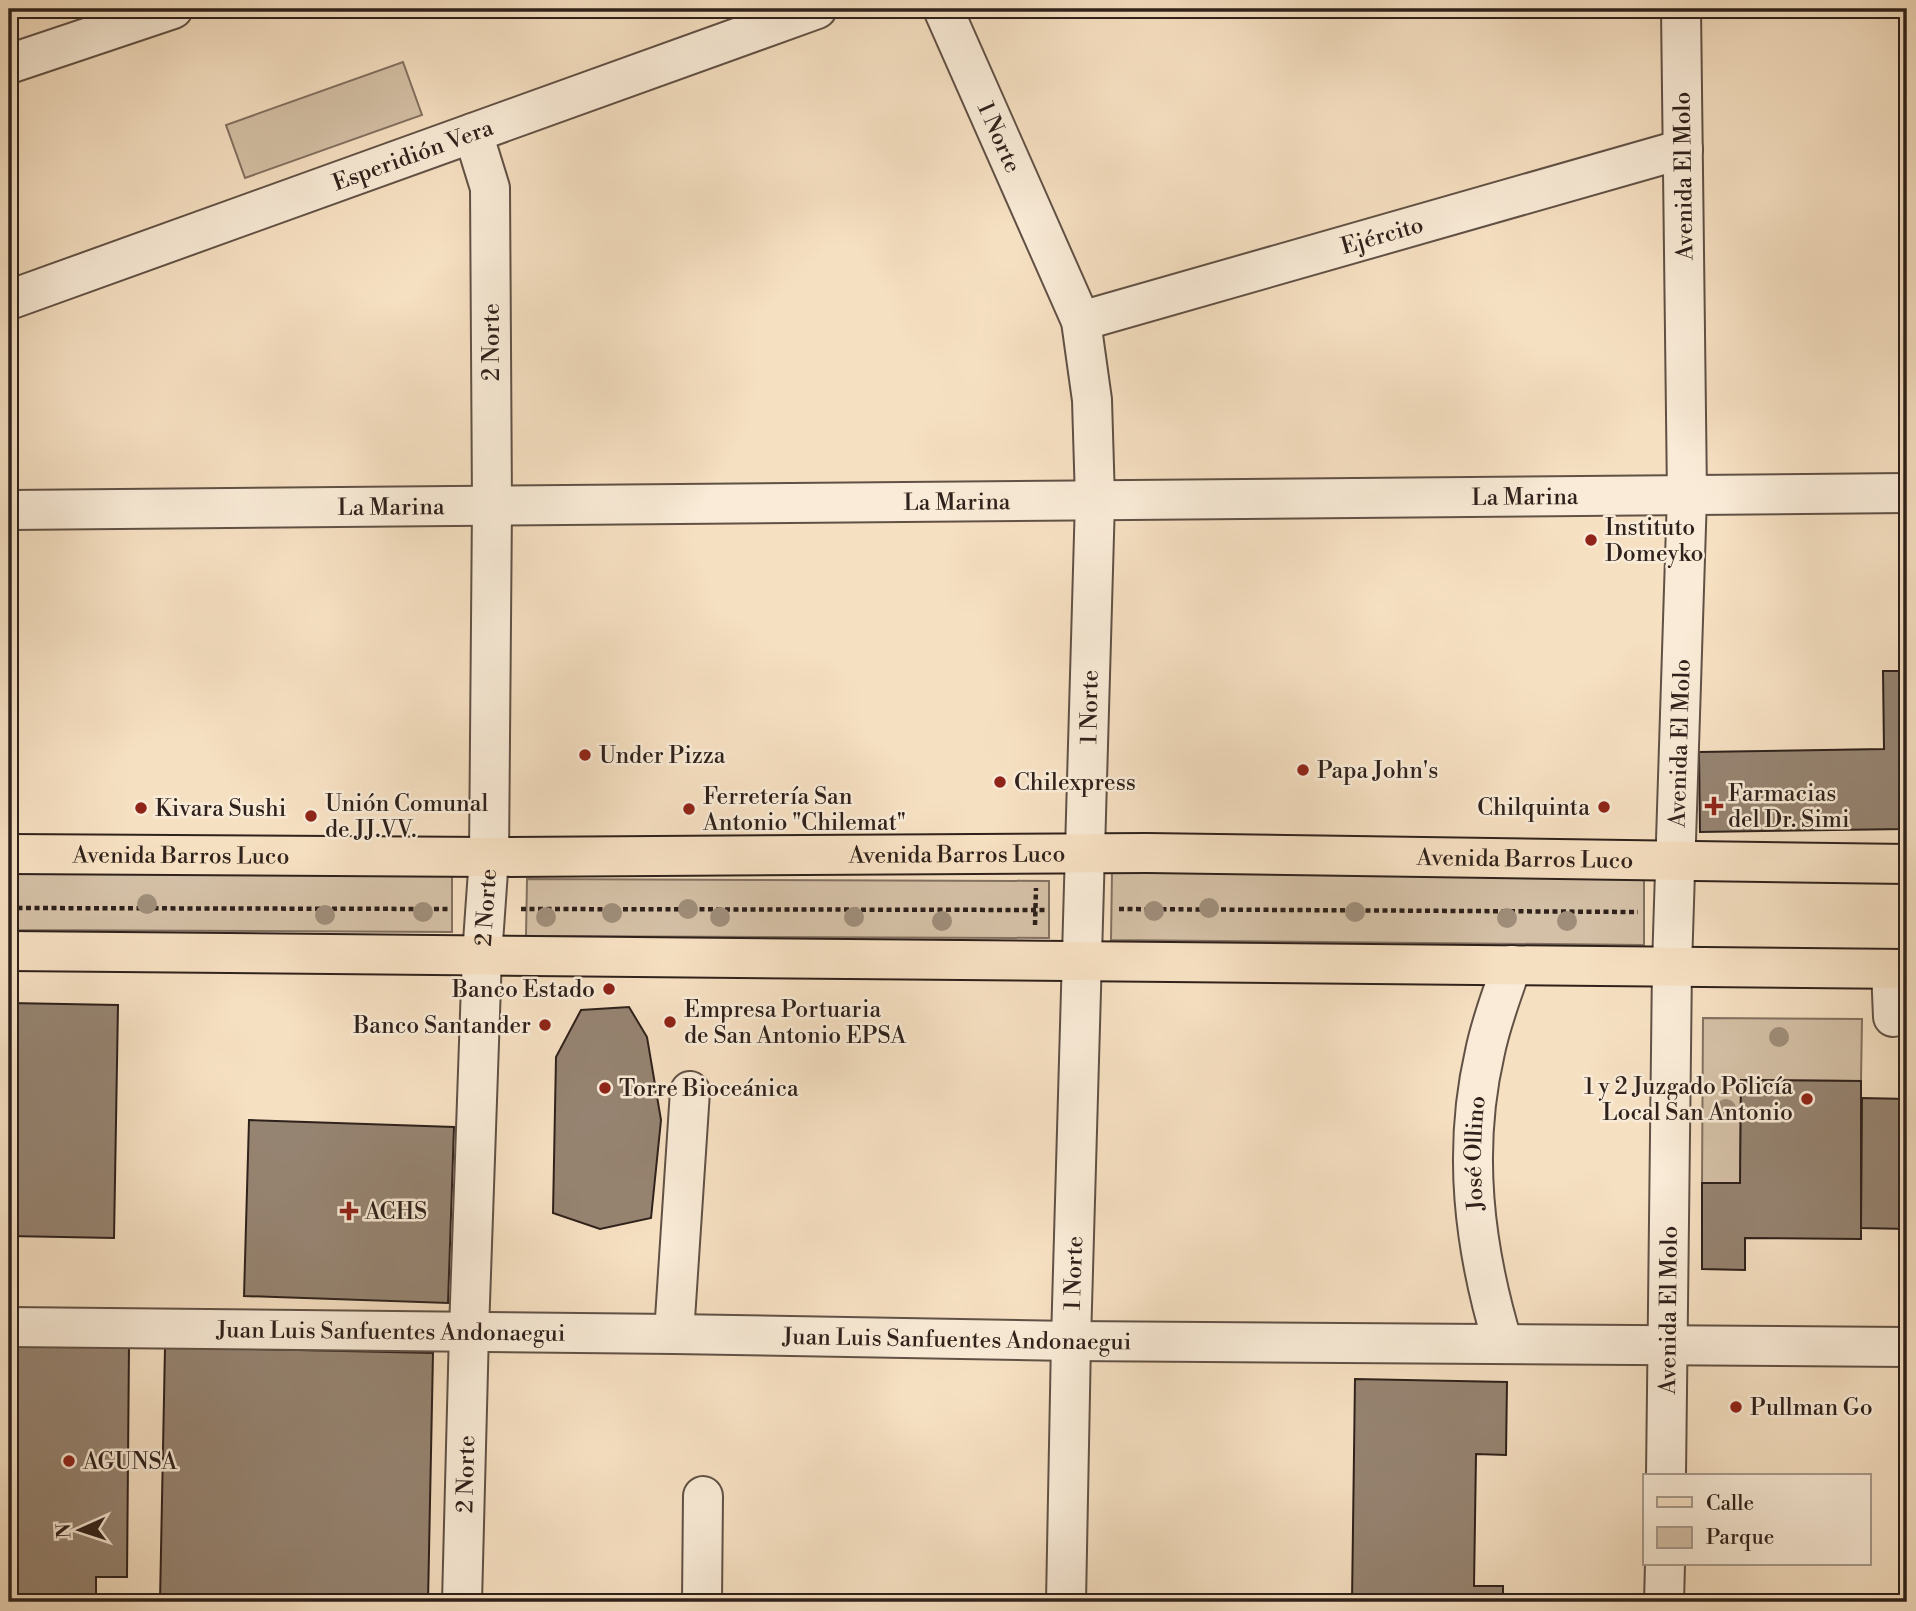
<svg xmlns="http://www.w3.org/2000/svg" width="1916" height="1611" viewBox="0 0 1916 1611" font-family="'Libre Bodoni',serif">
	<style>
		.green { fill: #d4c0a6; stroke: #827060; stroke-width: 2 }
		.building { fill: #968472; stroke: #2f211b; stroke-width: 2 }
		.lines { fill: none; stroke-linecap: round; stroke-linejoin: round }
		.minor-casing { stroke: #615145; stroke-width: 42 }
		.major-casing { stroke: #2f211b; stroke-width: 42 }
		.path { stroke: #2f211b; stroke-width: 4.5; stroke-dasharray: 5 3.5; stroke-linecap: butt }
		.minor { stroke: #f9ebd7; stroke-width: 38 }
		.major { stroke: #f6e0c2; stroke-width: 38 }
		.tree { fill: #9f8d79 }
		.poi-dot { fill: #8f2418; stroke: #f9ebd7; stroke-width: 2.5 }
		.labels { text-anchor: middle; stroke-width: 5; stroke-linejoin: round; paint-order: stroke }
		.street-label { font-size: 23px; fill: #2f211b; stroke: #f9ebd7 }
		.poi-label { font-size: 23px; fill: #2f211b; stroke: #f9ebd7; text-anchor: start }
	</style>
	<rect width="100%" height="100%" fill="#f6e0c2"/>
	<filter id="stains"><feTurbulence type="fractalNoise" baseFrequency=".00286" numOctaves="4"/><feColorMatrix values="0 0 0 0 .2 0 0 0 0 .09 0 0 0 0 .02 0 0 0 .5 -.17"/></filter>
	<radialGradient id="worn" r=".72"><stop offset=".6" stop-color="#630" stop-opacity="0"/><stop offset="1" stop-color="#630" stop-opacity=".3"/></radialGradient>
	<path class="green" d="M403 62 422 115 245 178 226 125Z
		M1112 872 1644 877V945L1111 940Z
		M9 873 452 875V932L9 930Z
		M527 879 1049 881V938L526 936Z
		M1703 1018 1862 1019 1861 1081 1741 1080 1740 1183H1702Z"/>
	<path class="building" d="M1883 671H1907V829L1700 832 1699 752 1884 749Z
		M9 1003 118 1005 114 1238 9 1236Z
		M629 1007 647 1037 661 1120 651 1218 600 1229 553 1213 556 1057 581 1010Z
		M1741 1080 1861 1081V1239L1745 1238V1270L1702 1269V1183H1740Z
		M1862 1098 1907 1099V1229L1861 1228Z
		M249 1120 454 1127 448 1303 244 1296Z
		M9 1343 129 1345 127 1577H96V1602H9Z
		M165 1347 433 1353 428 1602H160Z
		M1355 1379 1507 1382 1506 1455 1476 1454 1474 1586H1503V1602H1352Z"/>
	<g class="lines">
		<g class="minor-casing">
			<g id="minor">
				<path id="s1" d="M943 9 1081 321 1092 400 1095 500 1071 1341 1066 1602"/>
				<path d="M9 64 173 9"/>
				<path id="s2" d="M9 300 817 9"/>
				<path id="s3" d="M1081 321 1683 149"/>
				<path id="s4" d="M9 510 1907 493"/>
				<path d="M1891 969 1893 1017"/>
				<path id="s5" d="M9 1327 674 1334 1071 1341 1907 1347"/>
				<path d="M674 1334 690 1091"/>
				<path id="s6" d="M1503 1344C1474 1248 1462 1151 1485 1052 1491 1022 1502 994 1512 965"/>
				<path id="s7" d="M1666 1476 1672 966 1687 495 1681 9"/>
				<path id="s8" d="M462 1602 469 1331 482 956 489 857 492 505 490 188 473 133"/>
				<path d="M702 1602 703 1496"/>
				<path d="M1664 1602 1665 1564"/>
			</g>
		</g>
		<g class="major-casing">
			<g id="major">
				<path id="s9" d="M9 854 489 857 1147 853 1907 864"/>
				<path d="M9 951 1907 969"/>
			</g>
		</g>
		<path class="path" d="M9 908 449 909
			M521 909 1047 910
			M1119 909 1638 912
			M1035 925 1036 888"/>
		<use href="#minor" class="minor"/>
		<use href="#major" class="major"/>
	</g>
	<g class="tree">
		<circle cx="147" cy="904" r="10"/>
		<circle cx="1209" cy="908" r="10"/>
		<circle cx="688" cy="909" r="10"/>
		<circle cx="1154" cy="911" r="10"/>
		<circle cx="423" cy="912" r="10"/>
		<circle cx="1355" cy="912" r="10"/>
		<circle cx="612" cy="913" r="10"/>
		<circle cx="325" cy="915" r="10"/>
		<circle cx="546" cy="917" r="10"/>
		<circle cx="720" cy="917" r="10"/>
		<circle cx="854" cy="917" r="10"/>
		<circle cx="1507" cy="918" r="10"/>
		<circle cx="942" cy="921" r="10"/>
		<circle cx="1567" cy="921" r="10"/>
		<circle cx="1779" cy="1037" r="10"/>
		<circle cx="1726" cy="1109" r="10"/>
	</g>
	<g class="poi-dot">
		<circle cx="1591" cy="540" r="7"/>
		<circle cx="585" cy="755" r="7"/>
		<circle cx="1303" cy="770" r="7"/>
		<circle cx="1000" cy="782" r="7"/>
		<path d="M1710.5 795.5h7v7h7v7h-7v7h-7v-7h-7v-7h7z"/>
		<circle cx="1604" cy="807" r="7"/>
		<circle cx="141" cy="808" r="7"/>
		<circle cx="689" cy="809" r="7"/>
		<circle cx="311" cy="816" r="7"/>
		<circle cx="609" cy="989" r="7"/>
		<circle cx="670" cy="1022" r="7"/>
		<circle cx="545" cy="1025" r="7"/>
		<circle cx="605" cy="1088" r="7"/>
		<circle cx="1807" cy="1099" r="7"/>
		<path d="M345.5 1200.5h7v7h7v7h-7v7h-7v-7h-7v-7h7z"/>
		<circle cx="1736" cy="1407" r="7"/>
		<circle cx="69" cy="1461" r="7"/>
	</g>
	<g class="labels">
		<g class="street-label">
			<text dy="8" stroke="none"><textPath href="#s1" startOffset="140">1 Norte</textPath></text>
			<text dy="8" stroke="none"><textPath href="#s2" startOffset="429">Esperidión Vera</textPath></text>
			<text transform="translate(1683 176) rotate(-91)" y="8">Avenida El Molo</text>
			<text dy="8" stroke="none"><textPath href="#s3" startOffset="313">Ejército</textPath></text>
			<text transform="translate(491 342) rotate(-90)" y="8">2 Norte</text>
			<text dy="8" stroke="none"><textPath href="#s4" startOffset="1516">La Marina</textPath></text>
			<text dy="8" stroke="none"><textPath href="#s4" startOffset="948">La Marina</textPath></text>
			<text dy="8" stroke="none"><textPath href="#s4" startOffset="382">La Marina</textPath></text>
			<text transform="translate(1089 707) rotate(-89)" y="8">1 Norte</text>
			<text dy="8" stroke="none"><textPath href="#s7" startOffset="733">Avenida El Molo</textPath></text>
			<text dy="8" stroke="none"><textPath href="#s9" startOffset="948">Avenida Barros Luco</textPath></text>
			<text dy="8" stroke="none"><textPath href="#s9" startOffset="172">Avenida Barros Luco</textPath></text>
			<text dy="8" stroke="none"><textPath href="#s9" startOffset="1516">Avenida Barros Luco</textPath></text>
			<text dy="8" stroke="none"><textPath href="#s8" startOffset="695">2 Norte</textPath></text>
			<text dy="8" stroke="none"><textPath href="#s6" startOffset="194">José Ollino</textPath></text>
			<text transform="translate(1073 1273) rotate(-88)" y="8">1 Norte</text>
			<text dy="8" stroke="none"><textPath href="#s7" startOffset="166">Avenida El Molo</textPath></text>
			<text dy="8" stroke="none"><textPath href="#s5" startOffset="382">Juan Luis Sanfuentes Andonaegui</textPath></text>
			<text dy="8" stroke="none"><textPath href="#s5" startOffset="948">Juan Luis Sanfuentes Andonaegui</textPath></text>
			<text dy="8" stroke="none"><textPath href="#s8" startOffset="128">2 Norte</textPath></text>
		</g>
		<g class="poi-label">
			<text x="1605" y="535">Instituto<tspan x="1605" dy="26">Domeyko</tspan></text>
			<text x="599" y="763">Under Pizza</text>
			<text x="1317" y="778">Papa John's</text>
			<text x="1014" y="790">Chilexpress</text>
			<text x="1728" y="801">Farmacias<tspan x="1728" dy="26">del Dr. Simi</tspan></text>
			<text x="703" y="804">Ferretería San<tspan x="703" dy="26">Antonio "Chilemat"</tspan></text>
			<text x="325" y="811">Unión Comunal<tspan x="325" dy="26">de JJ.VV.</tspan></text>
			<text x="1590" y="815" text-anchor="end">Chilquinta</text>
			<text x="155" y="816">Kivara Sushi</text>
			<text x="595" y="997" text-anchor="end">Banco Estado</text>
			<text x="684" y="1017">Empresa Portuaria<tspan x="684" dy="26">de San Antonio EPSA</tspan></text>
			<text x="531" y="1033" text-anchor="end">Banco Santander</text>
			<text x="1793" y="1094" text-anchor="end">1 y 2 Juzgado Policía<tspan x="1793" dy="26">Local San Antonio</tspan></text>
			<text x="619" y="1096">Torre Bioceánica</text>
			<text x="365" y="1219">ACHS</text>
			<text x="1750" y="1415">Pullman Go</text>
			<text x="83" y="1469">AGUNSA</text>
		</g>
	</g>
	<rect width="1916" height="1611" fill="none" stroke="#f6e0c2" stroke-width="35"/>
	<rect x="10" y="10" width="1895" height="1590" fill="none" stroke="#2f211b" stroke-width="3.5"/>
	<rect x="18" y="18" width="1881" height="1576" fill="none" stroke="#2f211b" stroke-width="2"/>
	<rect x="1643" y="1474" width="228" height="91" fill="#f9ebd7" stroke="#a89a8c" stroke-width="2"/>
	<rect x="1657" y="1497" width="35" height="10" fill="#f6e0c2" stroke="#a89a8c" stroke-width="2"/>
	<text x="1706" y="1510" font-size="21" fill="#2f211b">Calle</text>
	<rect x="1657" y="1527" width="35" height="21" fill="#d4c0a6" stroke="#a89a8c" stroke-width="2"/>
	<text x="1706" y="1544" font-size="21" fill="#2f211b">Parque</text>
	<g transform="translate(80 1530) rotate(267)" stroke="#f9ebd7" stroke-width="5" paint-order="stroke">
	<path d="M0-5L12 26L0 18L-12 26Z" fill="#2f211b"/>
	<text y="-10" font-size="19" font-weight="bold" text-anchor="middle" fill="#2f211b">N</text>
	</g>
	<rect width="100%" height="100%" filter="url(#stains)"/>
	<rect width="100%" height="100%" fill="url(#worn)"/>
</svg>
